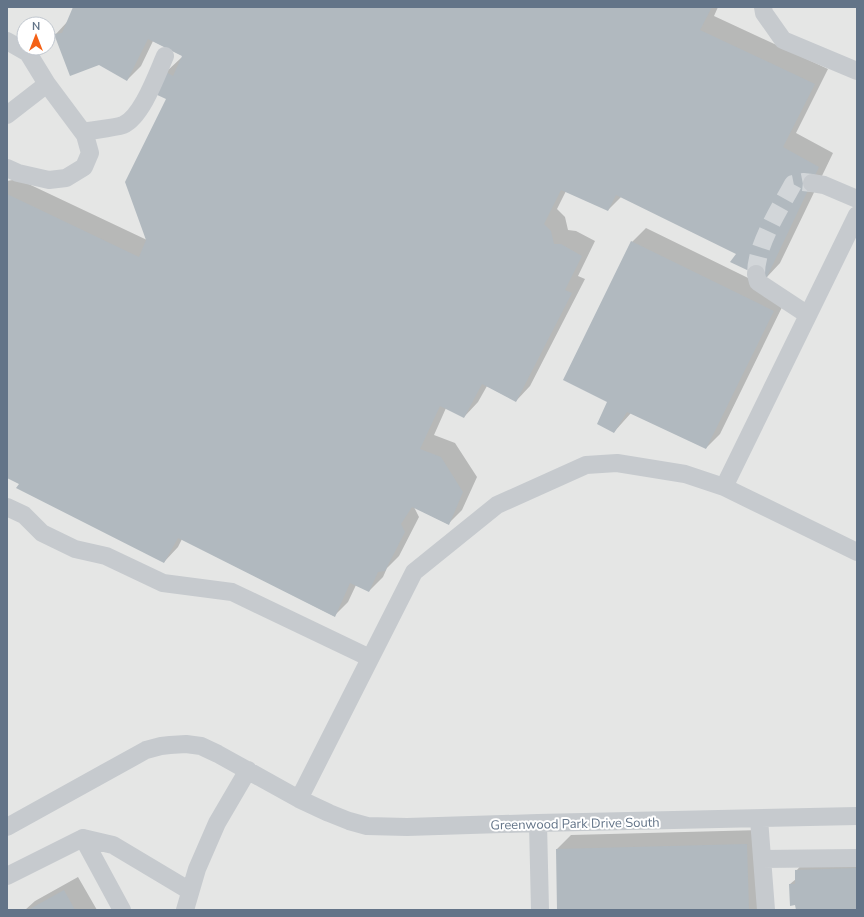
<svg xmlns="http://www.w3.org/2000/svg" width="864" height="917" viewBox="0 0 864 917" font-family="'Nunito Sans',sans-serif">
	<style>
		.built { fill: #e5e6e5; fill-rule: evenodd }
		.shadow { fill: #0003 }
		.building { fill: #b1b9bf }
		.lines { fill: none; stroke-linecap: round; stroke-linejoin: round }
		.minor-tunnel { stroke: #d2d6d9; stroke-width: 18; stroke-dasharray: 18 9; stroke-linecap: butt }
		.minor { stroke: #c6cace; stroke-width: 18 }
		.labels { text-anchor: middle; stroke-width: 4; stroke-linejoin: round; paint-order: stroke }
		.street-label { font-size: 13px; fill: #637488; stroke: #fff }
	</style>
	<rect width="100%" height="100%" fill="#f7f7f4"/>
	<path class="built" d="M7 7H857V910H7ZM24 24H48V48H24Z"/>
	<path class="shadow" d="M75 7H718L714 16 828 69 796 133 833 153 780 263 766 278 737 253 622 196 608 210 566 191 557 209 565 217 568 230 576 231 595 241 578 276 585 279 530 386 516 401 487 386 478 402 464 417 446 408 434 435 455 443 477 477 462 510 448 524 414 507 419 517 399 556 387 568 383 577 369 591 356 585 348 602 334 616 182 539 178 547 164 562 7 477V181L18 179 147 240 167 99 166 72 181 58 182 59 183 56 153 41 141 66 127 80 55 35 68 21Z
		M646 228 787 297 720 434 706 448 631 413 614 432 609 402 632 242Z
		M761 830 763 910H558L557 849 571 835Z
		M857 858V910H797L790 884 796 879V871L806 860Z
		M78 877 97 910H25L35 901Z"/>
	<path class="building" d="M73 7H712L700 30 815 84 783 147 819 167 766 279 730 262 736 254 616 195 608 211 561 190 544 224 551 231 554 244H561L582 256 565 290 572 293 516 402 482 384 464 418 440 406 420 449 441 457 463 492 449 525 412 507 401 524 405 532 385 571 378 572 369 592 350 583 335 617 178 538 164 563 16 488 19 484 7 478V194L139 257 146 240 125 182 166 99 153 93 166 72 173 76 182 56 148 39 127 81 99 65 70 76 54 34 62 33Z
		M631 241 774 311 706 449 627 412 614 433 597 424 607 402 563 380Z
		M747 844 749 910H557L556 849Z
		M857 868V910H796L795 905 790 906 789 884H795V870Z
		M64 890 75 910H28Z"/>
	<g class="lines">
		<path class="minor-tunnel" d="M756 274C756 245 779 210 793 184L803 182 812 183"/>
		<path class="minor" d="M763 7 764 13 783 40 857 71
			M7 41 28 53 47 84 7 115
			M83 132C93 130 114 128 123 125 142 117 157 74 165 56
			M7 168 18 173 49 180 66 178 84 167 90 153 85 135 47 84
			M812 183 824 185 857 199
			M756 274 758 282 808 315
			M724 487 857 215
			M7 507 24 515 42 533 75 549 106 556 163 583 232 592 370 658
			M299 799 414 572 497 505 586 465 617 463 685 474 724 487 857 552
			M759 819 766 910
			M538 823 540 910
			M7 827 146 750 161 746 170 745 186 744 201 746 218 754 299 799 329 813 349 821 367 826 407 827 538 823 857 816
			M83 838 122 910
			M762 859 857 858
			M7 876 83 838 113 845 190 891
			M185 910 197 869 217 823 248 770"/>
	</g>
	<g class="labels">
		<g class="street-label">
			<text transform="translate(575 823) rotate(-1)" y="5">Greenwood Park Drive South</text>
		</g>
	</g>
	<rect width="864" height="917" fill="none" stroke="#637488" stroke-width="16"/>
	<g transform="translate(36 36)"><circle r="19" fill="#ffffff" stroke="#c1c7cf"/>
	<path d="M0-3L7 15L0 10L-7 15Z" fill="#f46116"/>
	<text y="-6" font-size="11" font-weight="bold" text-anchor="middle" fill="#637488">N</text>
	</g>
</svg>
